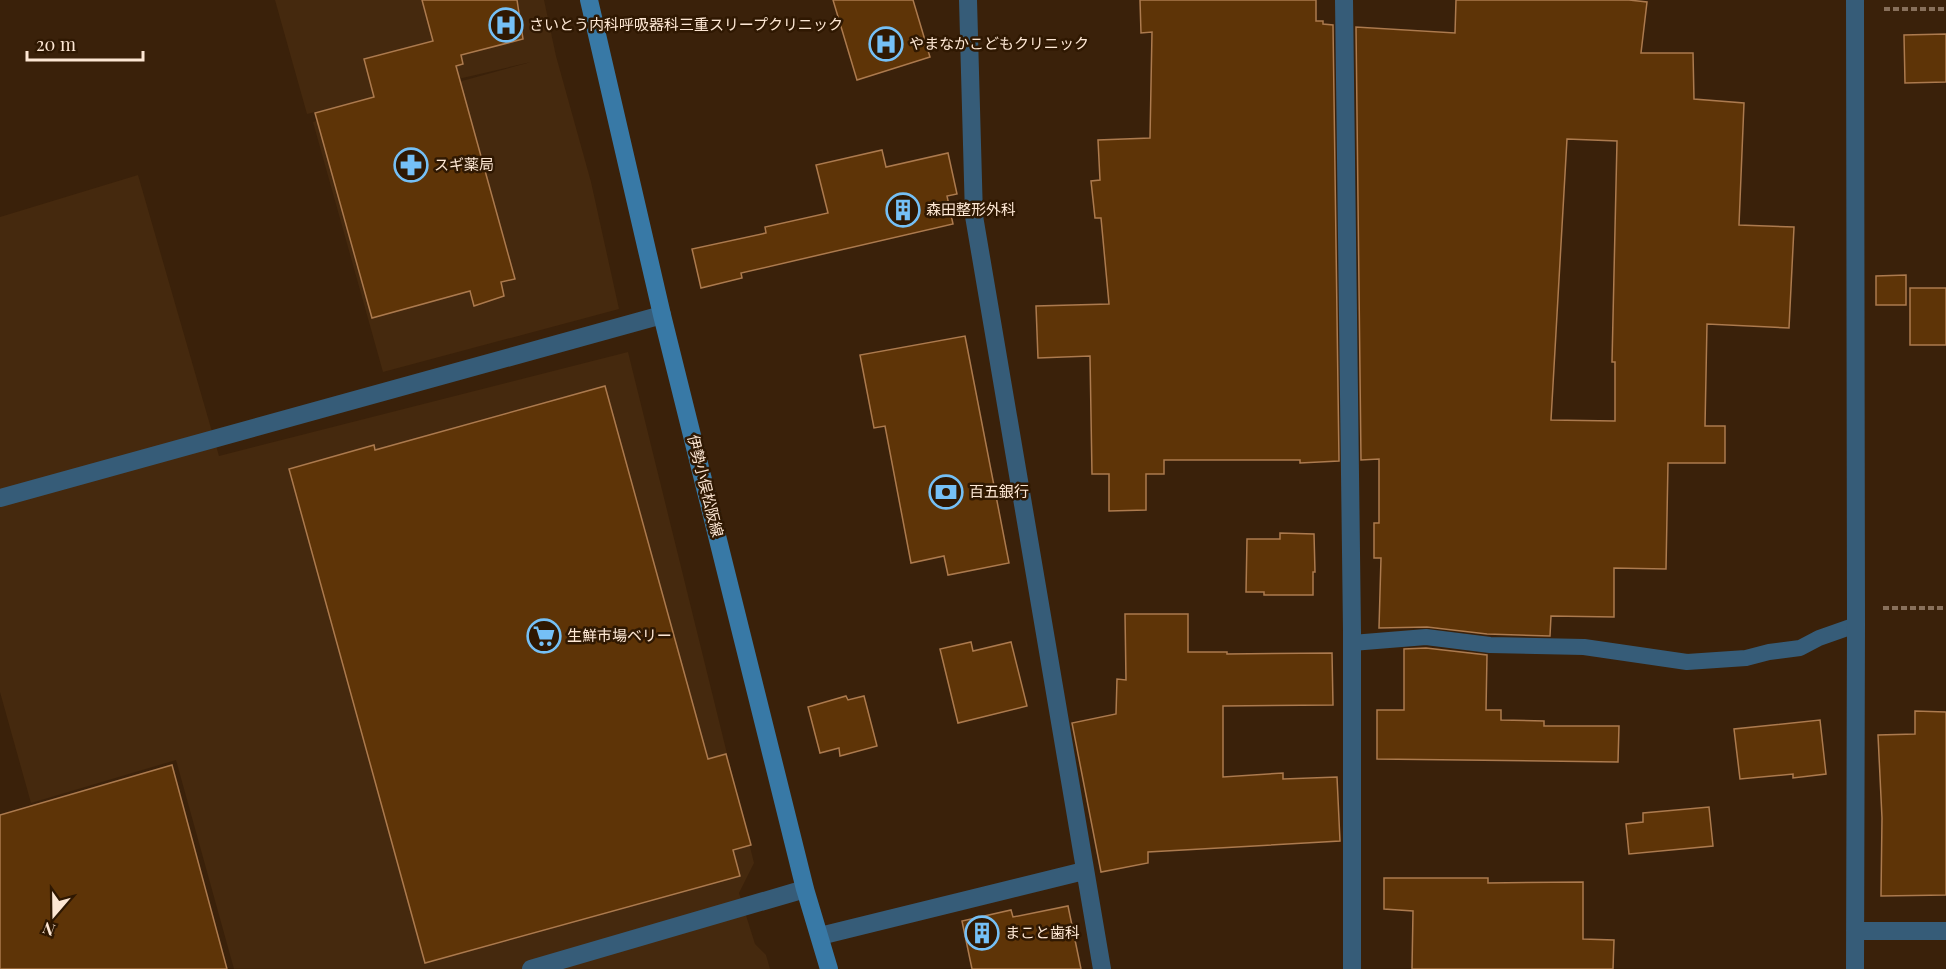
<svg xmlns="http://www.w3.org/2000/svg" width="1946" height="969" viewBox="0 0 1946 969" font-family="'Playfair Display','Noto Sans JP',serif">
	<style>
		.built { fill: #45290e }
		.building { fill: #5e3407; stroke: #ac7a4e; stroke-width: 1.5; fill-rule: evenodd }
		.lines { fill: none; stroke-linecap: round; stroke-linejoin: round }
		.path { stroke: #88705b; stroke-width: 4; stroke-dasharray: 6 3; stroke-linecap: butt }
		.service { stroke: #365c78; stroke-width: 16 }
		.minor { stroke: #365c78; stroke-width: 18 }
		.secondary { stroke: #3879a6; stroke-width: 18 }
		.labels { text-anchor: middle; stroke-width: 5; stroke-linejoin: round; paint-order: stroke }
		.poi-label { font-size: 15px; fill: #fde7d4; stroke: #2f1802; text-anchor: start }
		.street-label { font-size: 15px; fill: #fde7d4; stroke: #2f1802 }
	</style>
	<rect width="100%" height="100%" fill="#3a210a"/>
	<path class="built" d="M275 0H544L556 56 591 182 619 309 383 372 313 122 531 62 307 114Z
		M138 175 219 456 628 352 754 863 739 893 755 944 766 955 770 969H234L176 760 31 803 0 692V217Z"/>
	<path class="building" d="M422 0H517L523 39 461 55 463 64 456 66 515 279 501 282 504 296 474 306 470 291 372 318 315 113 374 97 364 59 433 41Z
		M833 0H913L930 57 857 80Z
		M1140 0H1316V21H1323V24L1333 25 1339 461 1300 463V460H1164V474H1146V510L1109 511V474H1092L1090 356 1038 358 1036 306 1109 304 1101 218H1095L1091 181 1100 180 1098 140 1150 138 1152 32 1141 33Z
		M1456 0H1629L1647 2 1641 53H1693L1694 99 1744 103 1739 225 1794 227 1789 328 1707 324 1705 426H1725V463H1668L1666 569 1614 568V617L1551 616 1550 636 1487 634 1427 627 1379 628 1381 558H1374V523H1379V459L1361 460 1356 27 1455 33ZM1567 139 1617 141 1612 362H1615V421L1551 420Z
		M1946 34V82L1905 83 1904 35Z
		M882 150 886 167 948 153 957 194 947 196 953 224 741 273 742 278 701 288 692 249 766 233 765 227 828 213 816 165Z
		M1906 275V305H1876V276Z
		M1910 288H1946V345H1910Z
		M965 336 1009 563 948 575 944 556 911 563 885 426 874 428 860 355Z
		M605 386 708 759 726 754 751 845 733 850 740 876 425 963 289 469 374 445 375 450Z
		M1280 533 1314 534 1315 572H1313V595H1264V592H1246L1247 539H1280Z
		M1125 614H1188V652H1227V654L1332 653 1333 705 1223 706V777L1283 773V779L1337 777 1340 841 1148 852V863L1101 872 1072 723 1116 714 1117 679 1126 680Z
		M971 642 973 651 1011 642 1027 706 958 723 940 649Z
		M1426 648 1487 655 1486 710H1501V720L1544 721V726H1619L1618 762 1377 759V710H1404V649Z
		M846 696 848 700 864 696 877 746 840 756 839 748 820 753 808 707Z
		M1915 711 1946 712V895L1881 896 1882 818 1878 735 1915 734Z
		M1820 720 1826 774 1793 778V774L1740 779 1734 729Z
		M172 765 227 969H0V815Z
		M1709 807 1713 846 1629 854 1626 824 1643 822V813Z
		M1384 878H1488V883L1583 882V939L1614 940 1613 969H1412L1413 911 1384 909Z
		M1068 906 1081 969H972L962 921 1011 910 1013 917Z"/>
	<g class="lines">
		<path class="path" d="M1884 9H1946
			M1883 608H1946"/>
		<path class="service" d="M1352 643 1426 637 1490 645 1584 647 1687 662 1746 658 1769 652 1800 648 1819 638 1856 625"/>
		<path class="minor" d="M968 0 974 216 1102 969
			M1344 0 1352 631V969
			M0 498 662 315
			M1855 931H1946
			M820 936 1084 871
			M531 969 805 889
			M1855 969 1856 625 1855 0"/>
		<path class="secondary" d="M589 0 662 315 805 889 829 969"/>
	</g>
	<defs>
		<g id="hospital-ring" transform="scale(1.725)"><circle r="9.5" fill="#2f1802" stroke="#75c0f6" stroke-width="1.5"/><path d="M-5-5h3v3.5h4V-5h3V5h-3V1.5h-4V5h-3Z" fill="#75c0f6"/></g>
		<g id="pharmacy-ring" transform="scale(1.725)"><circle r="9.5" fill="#2f1802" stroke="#75c0f6" stroke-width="1.5"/><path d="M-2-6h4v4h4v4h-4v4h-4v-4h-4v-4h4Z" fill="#75c0f6"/></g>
		<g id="building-ring" transform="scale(1.725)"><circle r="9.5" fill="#2f1802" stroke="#75c0f6" stroke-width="1.5"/><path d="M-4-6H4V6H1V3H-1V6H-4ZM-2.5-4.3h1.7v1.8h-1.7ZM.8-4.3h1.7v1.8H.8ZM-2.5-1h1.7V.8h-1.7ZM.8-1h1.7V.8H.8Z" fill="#75c0f6"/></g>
		<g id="bank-ring" transform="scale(1.725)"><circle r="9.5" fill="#2f1802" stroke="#75c0f6" stroke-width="1.5"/><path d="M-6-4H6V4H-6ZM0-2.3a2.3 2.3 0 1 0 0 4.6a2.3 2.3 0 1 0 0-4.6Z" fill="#75c0f6"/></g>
		<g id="supermarket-ring" transform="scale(1.725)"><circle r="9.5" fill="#2f1802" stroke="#75c0f6" stroke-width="1.5"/><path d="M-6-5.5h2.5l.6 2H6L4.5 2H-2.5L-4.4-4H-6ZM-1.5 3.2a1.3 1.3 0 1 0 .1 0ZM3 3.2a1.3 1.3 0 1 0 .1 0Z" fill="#75c0f6"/></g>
	</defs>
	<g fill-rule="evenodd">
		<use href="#hospital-ring" x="506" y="25"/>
		<use href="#hospital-ring" x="886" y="44"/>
		<use href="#pharmacy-ring" x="411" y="165"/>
		<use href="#building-ring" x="903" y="210"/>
		<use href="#bank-ring" x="946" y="492"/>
		<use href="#supermarket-ring" x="544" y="636"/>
		<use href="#building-ring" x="982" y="933"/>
	</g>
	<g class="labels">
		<g class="poi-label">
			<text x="529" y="30">さいとう内科呼吸器科三重スリープクリニック</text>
			<text x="909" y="49">やまなかこどもクリニック</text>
			<text x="434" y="170">スギ薬局</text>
			<text x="926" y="215">森田整形外科</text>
			<text x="969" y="497">百五銀行</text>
			<text x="567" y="641">生鮮市場ベリー</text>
			<text x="1005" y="938">まこと歯科</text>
		</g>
		<g class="street-label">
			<text transform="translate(705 486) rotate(76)" y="5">伊勢小俣松阪線</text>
		</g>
	</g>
	<g transform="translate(54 915) rotate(200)" stroke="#2f1802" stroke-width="4.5" paint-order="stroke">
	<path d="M0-4.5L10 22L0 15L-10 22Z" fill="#fde7d4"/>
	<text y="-9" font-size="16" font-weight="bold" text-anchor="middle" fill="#fde7d4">N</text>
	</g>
	<path d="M27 51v9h116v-9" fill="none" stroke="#fde7d4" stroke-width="3"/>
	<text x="36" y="51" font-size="18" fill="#fde7d4" stroke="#2f1802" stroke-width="4.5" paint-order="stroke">20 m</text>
</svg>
